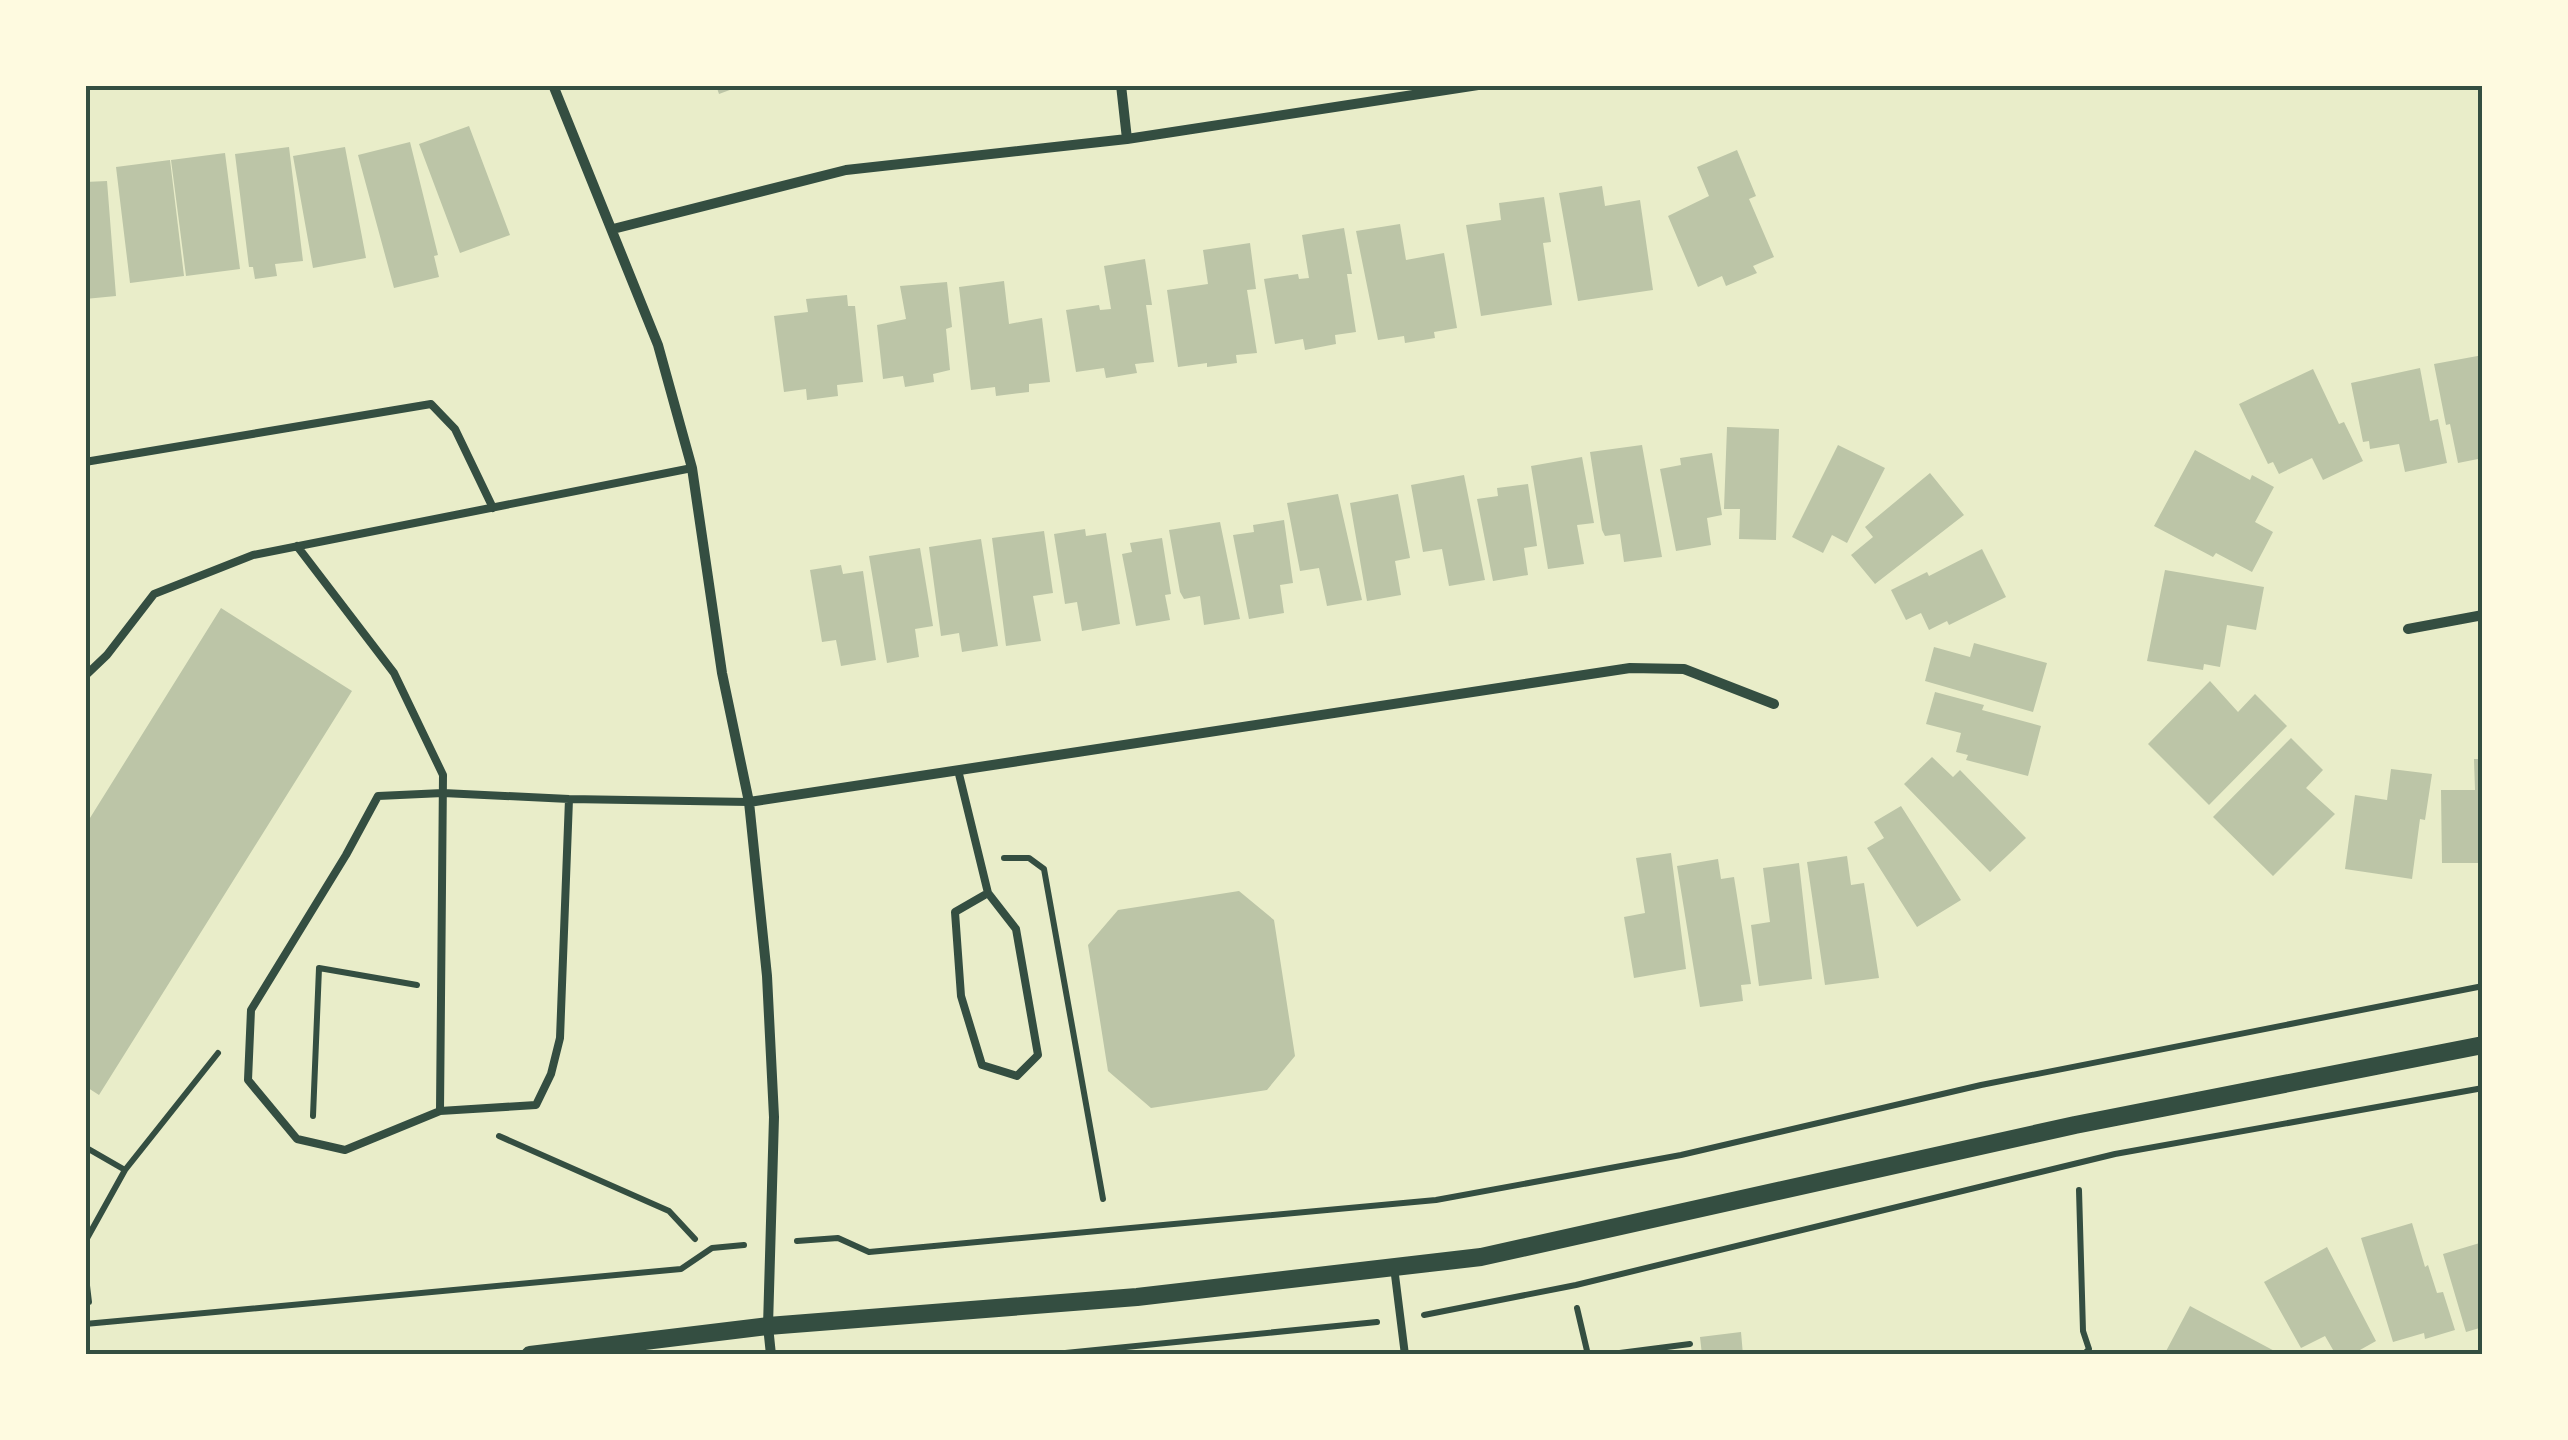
<svg xmlns="http://www.w3.org/2000/svg" width="2568" height="1440" viewBox="0 0 2568 1440" font-family="Overpass,sans-serif">
	<style>
		.building { fill: #bcc5a7 }
		.lines { fill: none; stroke-linecap: round; stroke-linejoin: round }
		.path { stroke: #344e41; stroke-width: 6 }
		.service { stroke: #344e41; stroke-width: 8 }
		.minor { stroke: #344e41; stroke-width: 10 }
		.tertiary { stroke: #344e41; stroke-width: 18 }
		.neatline { fill: none; stroke: #344e41; stroke-width: 4 }
	</style>
	<rect width="100%" height="100%" fill="#e9edc9"/>
	<path class="building" d="M716 85H743L719 94Z
		M469 126 510 235 460 253 419 144Z
		M410 142 438 255 434 256 439 277 394 288 358 155Z
		M289 147 303 261 275 264 277 276 255 279 253 267H249L235 154Z
		M345 147 366 258 313 268 293 156Z
		M1737 150 1756 196 1749 199 1774 257 1753 266 1757 273 1726 286 1722 276 1698 287 1668 216 1709 196 1697 167Z
		M225 153 240 269 186 276 171 160Z
		M170 160 184 276 130 283 116 167Z
		M107 181 116 296 85 299V182Z
		M1602 186 1605 206 1640 200 1653 290 1578 301 1559 193Z
		M1544 197 1551 242 1543 243 1552 305 1481 316 1466 225 1501 220 1499 203Z
		M1400 224 1406 260 1444 253 1457 328 1434 332 1435 338 1405 343 1404 336 1378 340 1356 231Z
		M1344 228 1352 274H1347L1356 332 1335 335 1336 344 1305 350 1303 339 1275 344 1264 279 1298 274 1299 279 1309 278 1302 235Z
		M1250 243 1256 289 1247 290 1257 353 1236 355 1237 363 1207 367V363L1178 367 1167 290 1208 284 1203 250Z
		M1145 259 1152 305H1146L1154 362 1135 364 1137 373 1106 378 1104 368 1076 372 1066 310 1099 305 1100 310 1111 309 1104 266Z
		M1004 281 1009 324 1042 318 1050 382 1029 384V392L996 396 995 387 971 390 959 287Z
		M947 282 952 327 946 329 950 370 933 374 934 382 905 387 903 376 883 379 877 325 906 319 900 286Z
		M847 295 848 306H855L863 382 837 385 838 396 807 400 806 389 784 392 774 316 808 312 806 299Z
		M2483 355V458L2458 463 2450 424 2446 425 2434 364Z
		M2420 368 2430 421 2438 419 2447 463 2405 472 2399 444 2370 449 2369 441 2363 442 2351 383Z
		M2313 369 2339 424 2344 422 2363 461 2323 480 2312 458 2279 474 2273 462 2268 464 2239 404Z
		M1727 427 1779 429 1776 540 1739 539 1740 509H1724Z
		M1642 445 1662 557 1624 562 1620 534 1605 536 1602 530 1590 452Z
		M1838 445 1885 468 1847 543 1832 535 1823 553 1792 537Z
		M2195 450 2250 480 2252 475 2274 487 2255 522 2273 532 2252 572 2216 553 2213 557 2154 526Z
		M1712 453 1722 515 1707 518 1711 545 1676 551 1660 469 1681 465 1680 458Z
		M1582 457 1594 523 1577 525 1584 564 1548 569 1531 466Z
		M1930 473 1964 515 1875 584 1851 555 1873 537 1865 527Z
		M1464 475 1485 580 1449 586 1442 549 1423 552 1411 485Z
		M1528 484 1537 546 1524 548 1528 575 1493 581 1477 499 1498 496 1497 488Z
		M1338 494 1362 600 1327 606 1319 568 1300 571 1287 503Z
		M1398 494 1410 558 1395 561 1401 595 1367 601 1350 503Z
		M1284 520 1293 583 1280 585 1284 613 1249 619 1233 535 1254 532 1253 525Z
		M1220 522 1240 619 1204 625 1200 596 1184 599 1180 592 1169 530Z
		M1085 529 1086 536 1106 533 1120 624 1082 631 1077 602 1065 604 1054 534Z
		M1044 531 1053 593 1033 596 1041 641 1006 646 992 538Z
		M1162 538 1171 594 1165 595 1170 620 1136 626 1122 554 1132 552 1130 543Z
		M981 539 998 646 962 652 959 633 941 636 929 547Z
		M920 548 933 626 915 629 919 657 887 663 869 556Z
		M1982 549 2006 597 1949 625 1947 621 1929 630 1921 613 1906 620 1891 590 1927 572 1929 576Z
		M841 565 843 574 863 571 876 660 841 666 836 640 822 642 810 570Z
		M2165 570 2264 587 2256 630 2227 625 2220 667 2204 664 2203 670 2147 661Z
		M221 608 352 691 99 1095 85 1086V826Z
		M1974 643 2047 663 2033 712 1925 681 1934 647 1970 657Z
		M2210 681 2238 712 2255 694 2287 726 2209 805 2148 744Z
		M1935 692 1984 705 1982 710 2041 726 2028 776 1966 760 1968 755 1956 752 1961 733 1926 724Z
		M2291 738 2323 770 2306 788 2335 814 2273 876 2213 817Z
		M1932 757 1953 777 1960 770 2026 838 1990 872 1904 784Z
		M2474 759H2483V863H2442L2441 790H2475Z
		M2391 769 2432 774 2425 820 2420 819 2412 879 2345 869 2355 795 2387 800Z
		M1901 806 1961 900 1917 927 1867 848 1884 838 1874 822Z
		M1671 853 1686 969 1634 978 1624 917 1645 913 1636 858Z
		M1847 856 1851 885 1864 883 1879 978 1825 985 1807 862Z
		M1718 859 1721 879 1734 877 1751 984 1741 985 1743 1001 1700 1007 1677 866Z
		M1799 863 1812 979 1759 986 1751 925 1770 922 1763 868Z
		M1239 891 1274 920 1295 1056 1267 1090 1151 1108 1108 1071 1088 945 1118 910Z
		M2412 1223 2425 1267 2428 1265 2437 1293 2443 1292 2455 1330 2425 1339 2424 1333 2393 1342 2361 1238Z
		M2483 1242V1327L2466 1332 2443 1254Z
		M2327 1247 2376 1341 2351 1355H2336L2325 1336 2301 1348 2264 1282Z
		M2190 1306 2282 1355H2164Z
		M1741 1332 1743 1355H1702L1700 1337Z"/>
	<g class="lines">
		<path class="path" d="M1004 858H1029L1044 869 1103 1199
			M313 1116 319 968 417 985
			M499 1136 669 1211 695 1239
			M85 1147 125 1170
			M2079 1190 2083 1331 2089 1349 2083 1355
			M797 1241 838 1238 869 1252 1436 1200 1681 1155 1981 1085 2483 986
			M85 1242 125 1170 218 1053
			M85 1269 89 1302
			M1577 1308 1588 1355
			M1424 1315 1576 1285 2115 1154 2483 1088
			M85 1324 681 1269 712 1248 744 1245
			M1045 1355 1377 1322
			M1604 1355 1690 1344"/>
		<path class="service" d="M85 462 431 404 455 429 493 508
			M297 546 394 673 443 775 440 1111
			M85 676 107 655 154 594 253 555 692 468
			M958 770 988 893 1016 929 1038 1055 1017 1076 982 1065 961 996 955 912 988 893
			M569 799 560 1038 551 1074 536 1105 440 1111 345 1150 297 1139 248 1080 251 1010 346 855 378 796 443 793 569 799 749 802
			M1394 1267 1405 1355"/>
		<path class="minor" d="M553 85 658 345 692 468 722 673 749 802 767 976 774 1117 768 1326 771 1355
			M1121 85 1127 139
			M613 229 846 170 1127 139 1478 85
			M2408 629 2483 615
			M749 802 1630 668 1684 669 1774 704"/>
		<path class="tertiary" d="M530 1355 768 1326 1137 1297 1481 1257 2075 1125 2483 1045"/>
	</g>
	<rect width="2568" height="1440" fill="none" stroke="#fefae0" stroke-width="175"/>
	<rect x="88" y="88" width="2392" height="1264" class="neatline"/>
</svg>
